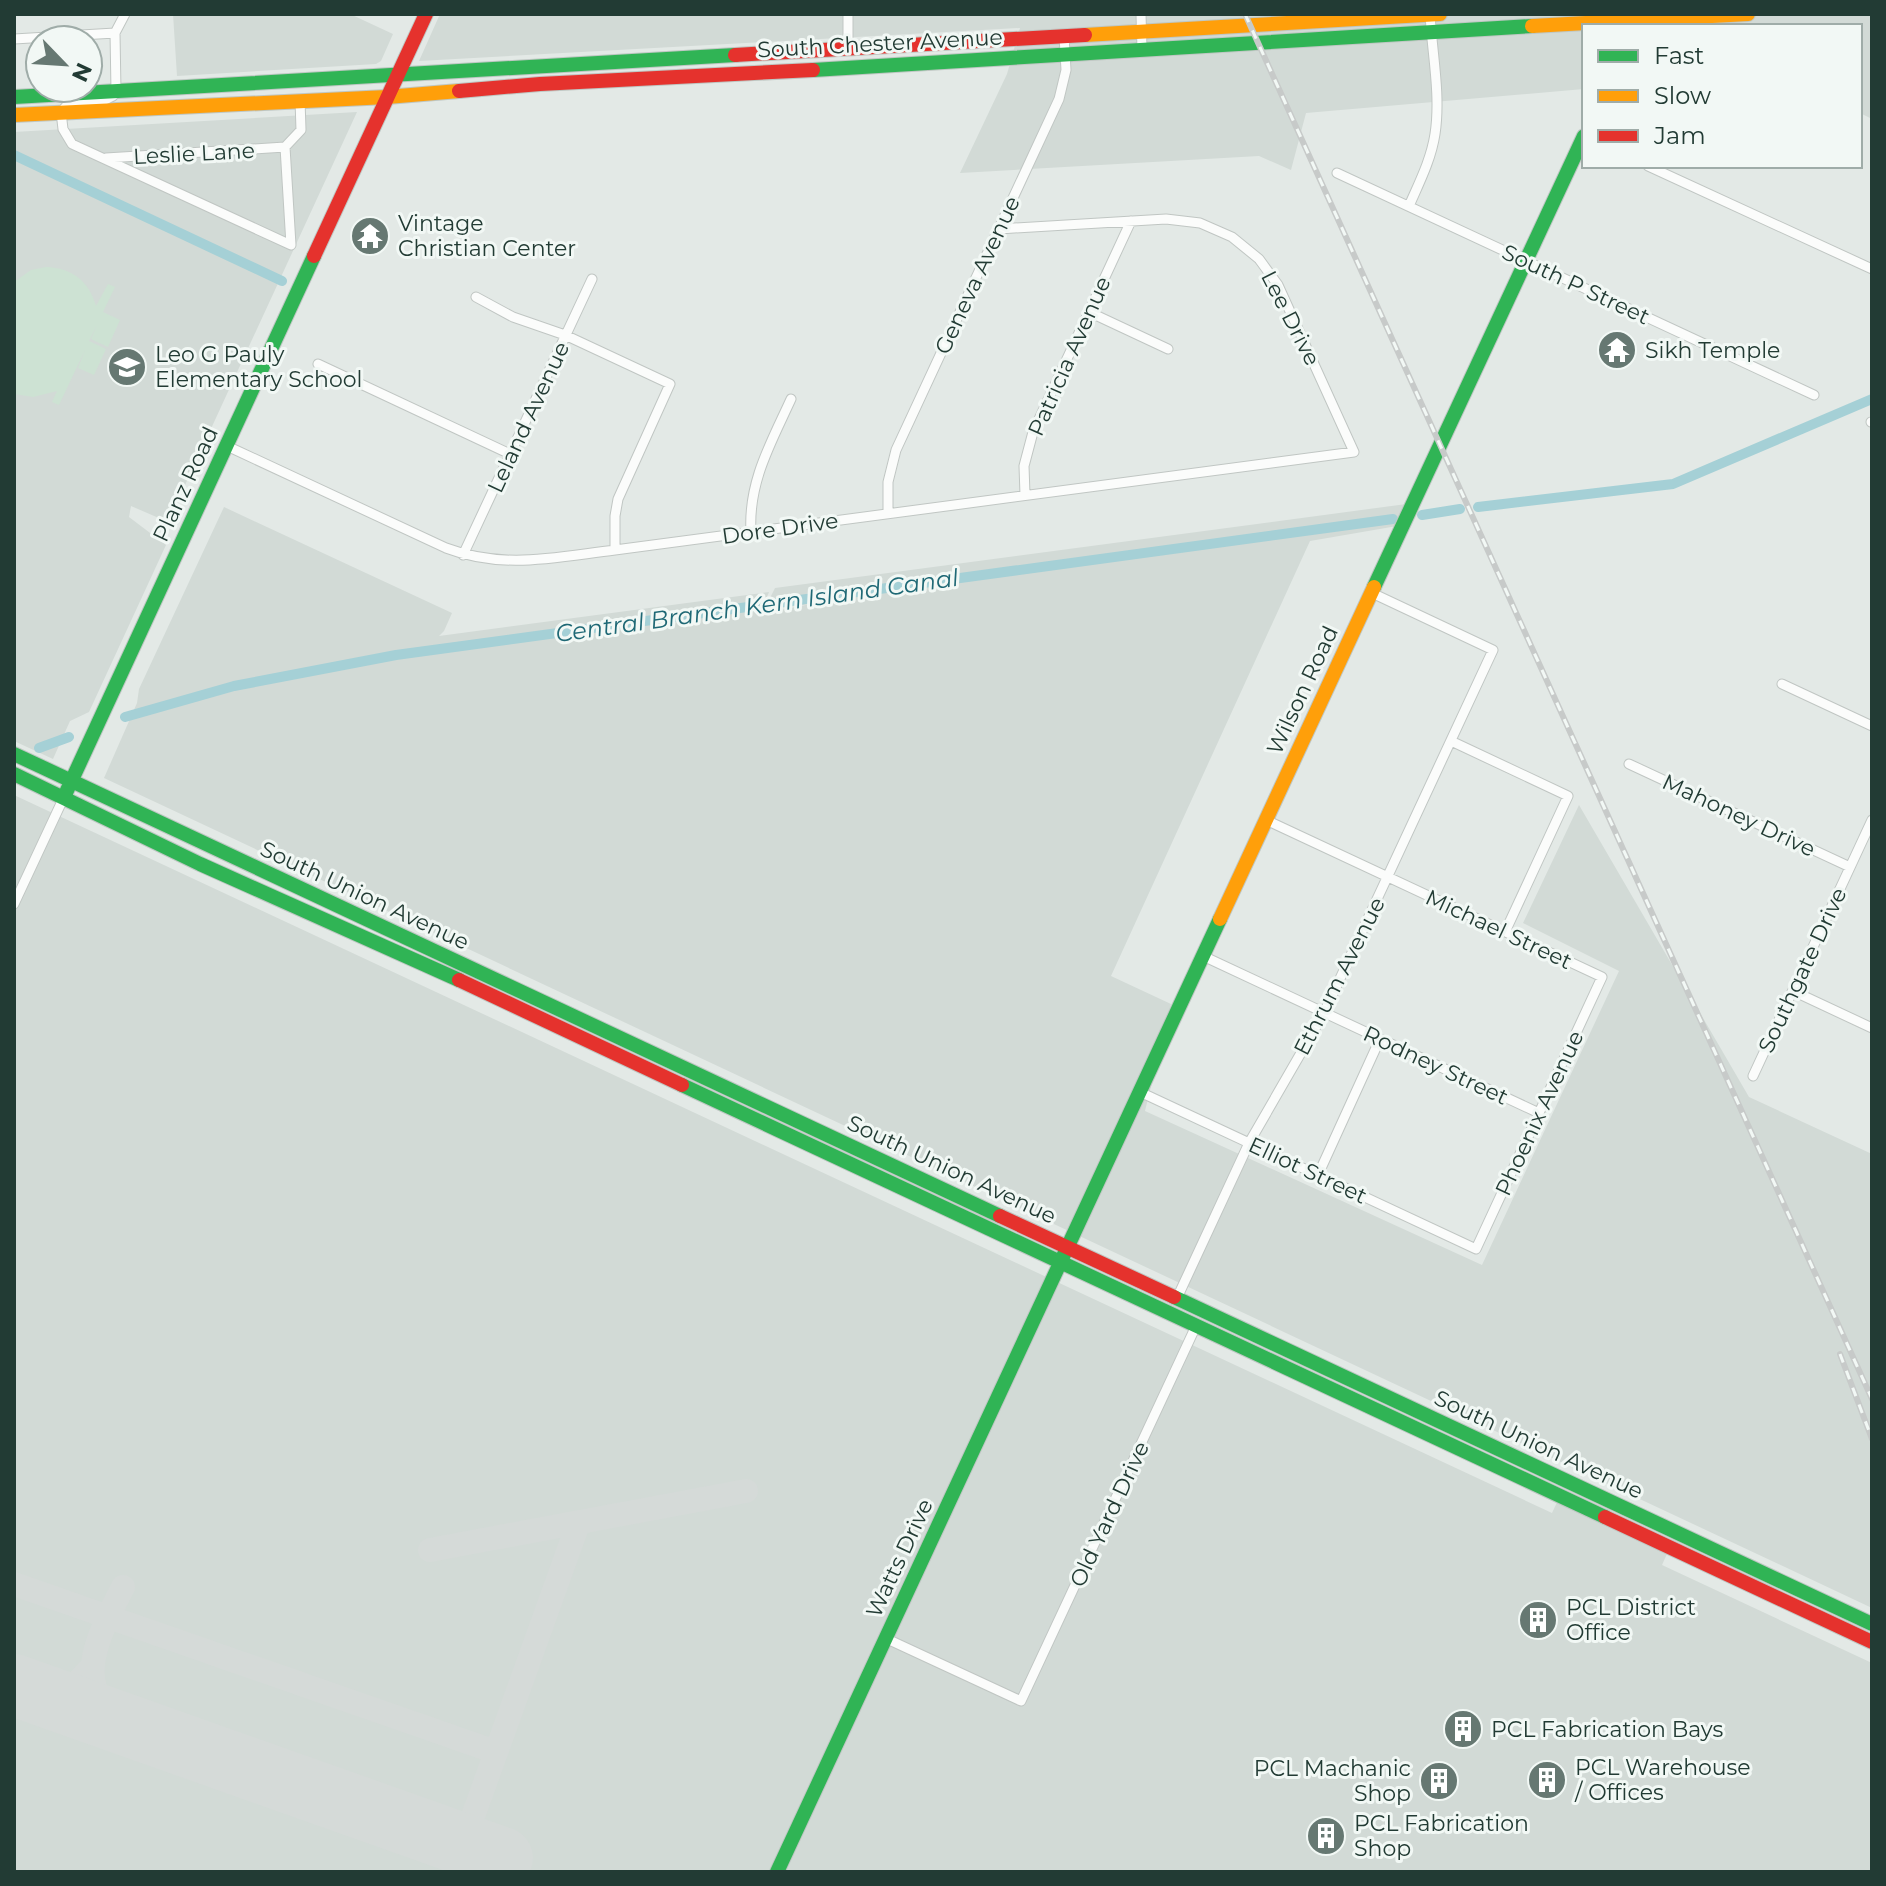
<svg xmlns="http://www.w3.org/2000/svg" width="1886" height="1886" viewBox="0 0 1886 1886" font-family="Montserrat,sans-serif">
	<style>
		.built { fill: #d2dad6 }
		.green { fill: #cde2d3 }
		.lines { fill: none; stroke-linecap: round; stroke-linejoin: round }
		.canal { stroke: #a5d0d6; stroke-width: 10 }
		.taxiway { stroke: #d5dad8; stroke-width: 24 }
		.runway { stroke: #d5dad8; stroke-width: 62 }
		.street-casing { stroke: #c0c6c3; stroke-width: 11 }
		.fast-casing { stroke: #bfc7c3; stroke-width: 16 }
		.slow-casing { stroke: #bfc7c3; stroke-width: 16 }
		.jam-casing { stroke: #bfc7c3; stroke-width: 16 }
		.street { stroke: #fbfcfb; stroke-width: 9 }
		.fast { stroke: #30b455; stroke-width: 14 }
		.slow { stroke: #ff9f0a; stroke-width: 14 }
		.jam { stroke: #e5322d; stroke-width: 14 }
		.rail-casing { stroke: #c7cac9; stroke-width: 6 }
		.rail { stroke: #f2f8f5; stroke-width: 3; stroke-dasharray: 9; stroke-linecap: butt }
		.labels { text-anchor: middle; stroke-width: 6; stroke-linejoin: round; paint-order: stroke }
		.street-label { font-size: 22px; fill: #223b34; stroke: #f2f8f5 }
		.poi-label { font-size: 22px; fill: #223b34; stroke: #f2f8f5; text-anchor: start }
		.water-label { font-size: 24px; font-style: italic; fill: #1e6875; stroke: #f2f8f5 }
	</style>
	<rect width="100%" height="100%" fill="#e3e9e6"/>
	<path class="built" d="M173 14H350L393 34 381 61 376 64 177 76Z
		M440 14H1140L1143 16 1872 14V119L1860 113V26H1584V89L1306 113 1291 170 1259 156 960 173 1007 74 1020 28 419 61Z
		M357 112 168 522 131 506 129 517 166 545 89 712 70 721 53 759 14 741V132Z
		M1414 503 1403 525 1310 541 1111 976 1171 1004 1145 1111 1482 1265 1619 971 1523 923 1579 805 1749 1097 1872 1154V1608L104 778 137 703 139 689 224 507 452 613 444 631 439 636 769 592 760 614 811 604 764 610 775 588Z
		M14 795 1552 1513 1560 1496 1670 1547 1662 1565 1872 1663V1872H14Z"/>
	<path class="green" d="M46 267C72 268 89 281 96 306L108 284 115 287 103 312 120 320 108 347 91 339 97 325 89 341 106 349 94 375 78 368 85 350 59 405 52 402 57 391 33 397 14 394V282L31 270Z"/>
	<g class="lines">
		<path class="canal" d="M14 155 282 281
			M1478 507 1673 484 1872 399
			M1422 515 1460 509
			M125 717 234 686 396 655 1393 519
			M39 748 69 737"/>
		<path class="taxiway" d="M430 1550 746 1491
			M14 1584 496 1752
			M44 1696 72 1688 92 1667
			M114 1720C108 1711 98 1699 95 1688 85 1656 109 1615 123 1587
			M453 1872 578 1524"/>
		<path class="runway" d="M14 1685 502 1858"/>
		<g class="street-casing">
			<path id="street" d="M125 14 115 33 116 91 113 96 103 101 68 104 61 112 63 129 72 144 291 245 285 147 301 130 300 100
				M1141 14 1142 49
				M14 39 115 33
				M848 48V14
				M106 158 285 147
				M1648 166 1872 269
				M1337 173 1814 395
				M1409 206C1419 183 1431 160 1435 134 1441 95 1432 53 1430 14
				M476 297 513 317 565 335 670 384 618 499 615 516V550
				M1089 312 1168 349
				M318 364 510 454
				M1871 422H1872
				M227 446 446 548C504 570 556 557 615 550L1354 452 1278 285 1259 259 1232 237 1200 223 1166 219 999 229
				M1025 495 1024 466 1033 432 1131 221
				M888 513V482L896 450 1059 99 1066 70 1064 36
				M751 532C748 482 771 443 791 399
				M463 555 592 279
				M1782 684 1872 726
				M1451 741 1568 796 1505 932
				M1629 764 1850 867
				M14 904 64 797
				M1203 956 1539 1113
				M1793 991 1872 1028
				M1753 1076 1872 820
				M1140 1092 1476 1249 1602 977 1266 820
				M1318 1175 1380 1039
				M1177 1298 1249 1143 1324 1013 1493 650 1372 593
				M885 1638 1021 1701 1196 1326"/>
		</g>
		<g class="fast-casing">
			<path id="fast" d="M813 70 1532 26
				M14 97 735 55
				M1374 587 1584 136
				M14 754 1000 1216
				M14 774 200 864 459 980
				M64 797 314 256
				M682 1085 1605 1517
				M1174 1297 1872 1624
				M777 1872 1220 919"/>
		</g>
		<g class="slow-casing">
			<path id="slow" d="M1532 26 1748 14
				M1085 35 1440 14
				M14 115 387 97 459 91
				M1220 919 1374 587"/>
		</g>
		<g class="jam-casing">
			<path id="jam" d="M735 55 1085 35
				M459 91 540 84 813 70
				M314 256 426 14
				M459 980 682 1085
				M1000 1216 1174 1297
				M1605 1517 1872 1642"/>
		</g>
		<use href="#street" class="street"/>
		<use href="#fast" class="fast"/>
		<use href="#slow" class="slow"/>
		<use href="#jam" class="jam"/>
		<g class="rail-casing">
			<path id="rail" d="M1245 14 1872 1399
				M1840 1354 1872 1439"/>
		</g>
		<use href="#rail" class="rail"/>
	</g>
	<defs>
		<g id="temple-disc" transform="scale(2)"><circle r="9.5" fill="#667872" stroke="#f2f8f5"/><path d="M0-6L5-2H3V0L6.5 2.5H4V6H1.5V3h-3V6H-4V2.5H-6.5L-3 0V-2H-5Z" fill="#fff"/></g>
		<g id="school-disc" transform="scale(2)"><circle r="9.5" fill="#667872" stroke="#f2f8f5"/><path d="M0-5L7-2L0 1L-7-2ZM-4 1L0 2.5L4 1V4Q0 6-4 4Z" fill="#fff"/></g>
		<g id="building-disc" transform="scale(2)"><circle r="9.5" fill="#667872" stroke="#f2f8f5"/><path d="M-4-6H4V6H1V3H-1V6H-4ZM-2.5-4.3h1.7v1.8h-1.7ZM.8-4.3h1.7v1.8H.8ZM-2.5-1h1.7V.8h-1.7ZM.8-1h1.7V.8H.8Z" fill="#fff"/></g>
	</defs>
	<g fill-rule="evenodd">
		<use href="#temple-disc" x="370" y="236"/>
		<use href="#temple-disc" x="1617" y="350"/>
		<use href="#school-disc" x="127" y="367"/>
		<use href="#building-disc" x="1538" y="1620"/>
		<use href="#building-disc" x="1463" y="1729"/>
		<use href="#building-disc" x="1547" y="1780"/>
		<use href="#building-disc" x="1439" y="1781"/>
		<use href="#building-disc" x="1326" y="1836"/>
	</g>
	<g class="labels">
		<g class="street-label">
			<text transform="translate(880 43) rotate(-3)" y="8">South Chester Avenue</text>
			<text transform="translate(194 153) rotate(-3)" y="8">Leslie Lane</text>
			<text transform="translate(977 275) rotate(-65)" y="8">Geneva Avenue</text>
			<text transform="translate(1576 284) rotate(25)" y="8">South P Street</text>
			<text transform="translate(1291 318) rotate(63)" y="8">Lee Drive</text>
			<text transform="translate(1069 356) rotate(-66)" y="8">Patricia Avenue</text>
			<text transform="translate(528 417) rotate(-65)" y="8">Leland Avenue</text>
			<text transform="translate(185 484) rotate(-65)" y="8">Planz Road</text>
			<text transform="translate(780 528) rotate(-8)" y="8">Dore Drive</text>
			<text transform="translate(1302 690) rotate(-65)" y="8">Wilson Road</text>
			<text transform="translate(1739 815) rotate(25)" y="8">Mahoney Drive</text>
			<text transform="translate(365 895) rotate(25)" y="8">South Union Avenue</text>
			<text transform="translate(1499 929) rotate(25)" y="8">Michael Street</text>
			<text transform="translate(1802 970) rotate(-65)" y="8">Southgate Drive</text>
			<text transform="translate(1339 976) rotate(-63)" y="8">Ethrum Avenue</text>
			<text transform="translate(1436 1065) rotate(25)" y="8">Rodney Street</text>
			<text transform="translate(1539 1113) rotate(-65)" y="8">Phoenix Avenue</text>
			<text transform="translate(952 1169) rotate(25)" y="8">South Union Avenue</text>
			<text transform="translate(1308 1170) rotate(25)" y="8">Elliot Street</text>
			<text transform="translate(1539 1444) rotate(25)" y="8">South Union Avenue</text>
			<text transform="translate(1109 1514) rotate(-65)" y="8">Old Yard Drive</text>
			<text transform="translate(899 1558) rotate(-65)" y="8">Watts Drive</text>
		</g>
		<g class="poi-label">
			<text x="398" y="231">Vintage<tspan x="398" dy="25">Christian Center</tspan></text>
			<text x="1645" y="358">Sikh Temple</text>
			<text x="155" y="362">Leo G Pauly<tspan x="155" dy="25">Elementary School</tspan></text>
			<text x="1566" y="1615">PCL District<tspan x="1566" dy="25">Office</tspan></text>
			<text x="1491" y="1737">PCL Fabrication Bays</text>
			<text x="1575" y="1775">PCL Warehouse<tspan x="1575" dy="25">/ Offices</tspan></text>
			<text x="1411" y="1776" text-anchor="end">PCL Machanic<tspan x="1411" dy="25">Shop</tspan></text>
			<text x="1354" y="1831">PCL Fabrication<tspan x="1354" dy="25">Shop</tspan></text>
		</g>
		<g class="water-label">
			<text transform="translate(757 606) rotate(-8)" y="8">Central Branch Kern Island Canal</text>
		</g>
	</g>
	<rect width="1886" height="1886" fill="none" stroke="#223b34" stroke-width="32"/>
	<rect x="1582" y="24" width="280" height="144" fill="#f2f8f5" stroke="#9faca8" stroke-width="2"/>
	<rect x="1598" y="50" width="40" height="12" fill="#30b455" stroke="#9faca8" stroke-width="2"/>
	<text x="1654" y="64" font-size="24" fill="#223b34">Fast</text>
	<rect x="1598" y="90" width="40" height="12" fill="#ff9f0a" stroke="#9faca8" stroke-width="2"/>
	<text x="1654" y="104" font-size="24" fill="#223b34">Slow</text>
	<rect x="1598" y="130" width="40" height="12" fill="#e5322d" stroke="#9faca8" stroke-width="2"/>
	<text x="1654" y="144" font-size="24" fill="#223b34">Jam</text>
	<g transform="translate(64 64) rotate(115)"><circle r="38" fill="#f2f8f5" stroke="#9faca8" stroke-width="2"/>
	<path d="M0-6L14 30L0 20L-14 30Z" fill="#667872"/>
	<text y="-12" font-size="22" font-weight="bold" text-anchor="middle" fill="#223b34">N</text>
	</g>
</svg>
